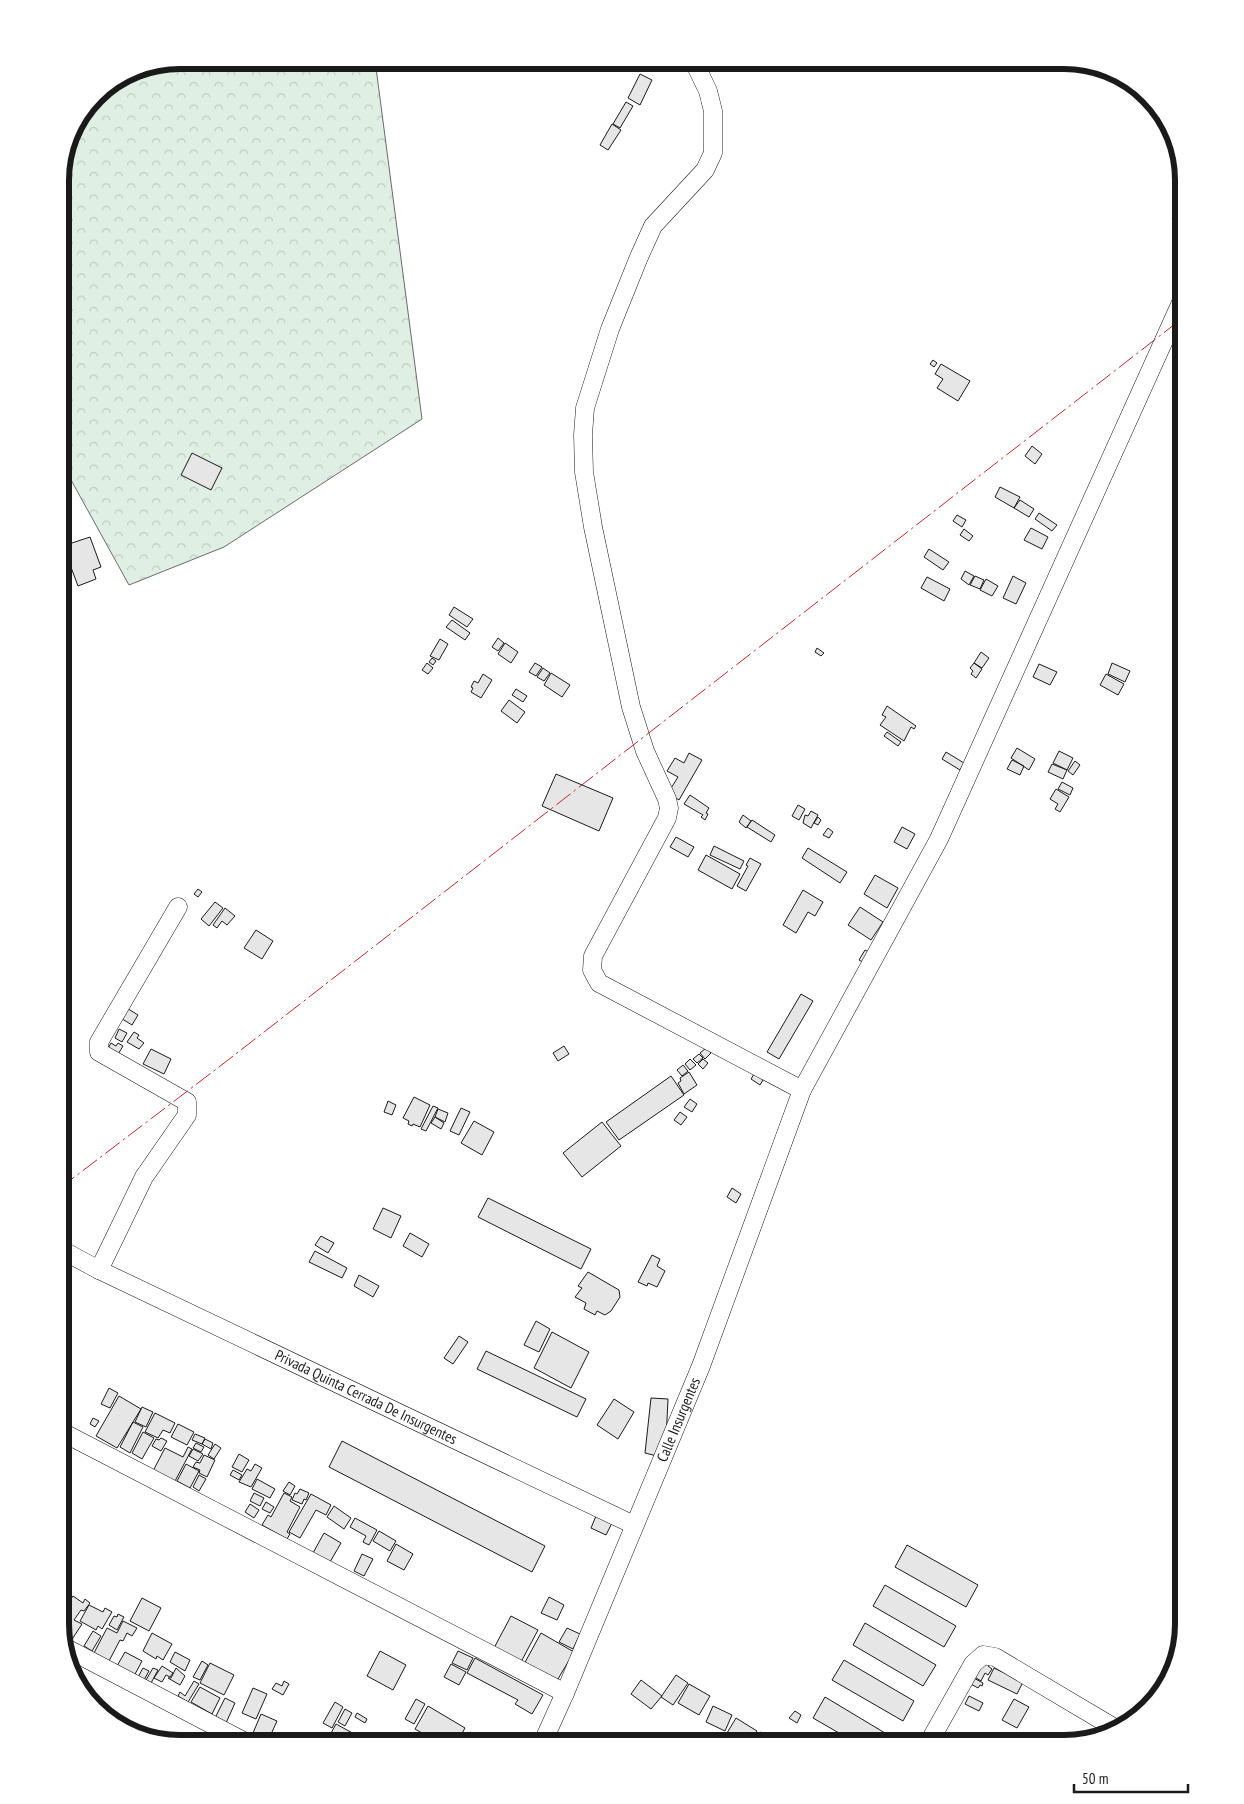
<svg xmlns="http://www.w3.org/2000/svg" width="1244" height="1804" viewBox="0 0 1244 1804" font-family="'PT Sans Narrow',sans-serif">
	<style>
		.forest { fill: url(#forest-crowns); stroke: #6a6a6a }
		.building { fill: #e6e6e6; stroke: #1a1a1a }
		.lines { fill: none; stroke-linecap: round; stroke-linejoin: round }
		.minor-casing { stroke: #1a1a1a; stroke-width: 19 }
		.minor { stroke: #fff; stroke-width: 18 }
		.power { stroke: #c62828; stroke-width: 1; stroke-dasharray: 18 4 2.5 4; stroke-linecap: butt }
		.labels { text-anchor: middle; stroke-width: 4; stroke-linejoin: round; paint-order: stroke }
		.street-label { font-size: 15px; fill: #1a1a1a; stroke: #fff }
		.rim { fill: none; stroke: #1a1a1a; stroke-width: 6 }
	</style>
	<defs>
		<pattern id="forest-crowns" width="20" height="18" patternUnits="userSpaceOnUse" patternTransform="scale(1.25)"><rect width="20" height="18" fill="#e0efe3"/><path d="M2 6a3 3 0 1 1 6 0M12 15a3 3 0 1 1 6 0" fill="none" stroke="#c0ccc2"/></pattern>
	</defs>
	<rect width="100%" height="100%" fill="#fff"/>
	<path class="forest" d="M179 60H375L422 419 224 547 129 585 60 460V172L72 127 95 95 134 69Z"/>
	<path class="building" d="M518 60H533L531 67 517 64Z
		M640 74 652 80 640 105 628 98Z
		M626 102 633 106 620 128 613 124Z
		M612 124 621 130 608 150 600 145Z
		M1181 207 1184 210V227L1172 219Z
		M933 360 937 363 934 367 930 364Z
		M941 364 970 381 958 401 937 388 943 379 935 374Z
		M1032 446 1042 454 1035 464 1025 456Z
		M192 453 222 468 211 490 181 475Z
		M1000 487 1020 497 1014 508 995 497Z
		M1020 500 1034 509 1029 517 1014 508Z
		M1039 513 1057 525 1052 531 1035 519Z
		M957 515 966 520 962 527 953 521Z
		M1031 528 1048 537 1042 549 1024 540Z
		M964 529 973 536 969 541 960 535Z
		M90 537 101 567 93 570 96 579 78 586 63 546Z
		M929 549 949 562 943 570 924 557Z
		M965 571 974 576 969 585 961 579Z
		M975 576 984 580 980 589 970 585Z
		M1013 576 1026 583 1016 604 1003 598Z
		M927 577 950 589 944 601 921 588Z
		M986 579 998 586 992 596 980 590Z
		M454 607 473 619 467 627 449 615Z
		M452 620 470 633 465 640 446 627Z
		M498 638 504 643 498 651 492 647Z
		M440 639 448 644 439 660 430 656Z
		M505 643 518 652 511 663 498 654Z
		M817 648 824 653 821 656 815 652Z
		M981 652 989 658 982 668 974 663Z
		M432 658 436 661 433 665 429 662Z
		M427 663 433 668 428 674 422 670Z
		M535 663 542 667 536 676 529 672Z
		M974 663 982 669 976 678 971 674 973 671 970 668Z
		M1112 663 1130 671 1125 682 1108 674Z
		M1039 664 1057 672 1050 685 1033 677Z
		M543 668 550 673 544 681 537 677Z
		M551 673 570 685 562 697 544 685Z
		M483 674 492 680 481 698 471 692 473 688 471 687 474 681 478 683Z
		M1106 674 1124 684 1118 695 1100 685Z
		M516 689 527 696 523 702 512 695Z
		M509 700 525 712 517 723 501 711Z
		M887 706 916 726 914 729 911 727 904 741 880 725 886 717 882 715Z
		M887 732 901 742 898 746 884 736Z
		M1017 748 1035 759 1029 770 1011 758Z
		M1059 751 1073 758 1067 770 1053 763Z
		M946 752 964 763 960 770 942 759Z
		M689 753 702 760 679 800 668 793 678 777 667 771 675 758 684 763Z
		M1012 760 1024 766 1020 775 1007 769Z
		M1075 761 1080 765 1073 775 1068 771Z
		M1052 764 1067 770 1063 779 1048 772Z
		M556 774 613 798 599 831 542 806Z
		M1062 782 1073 788 1070 795 1058 789Z
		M1056 789 1069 797 1060 812 1055 809 1058 804 1050 799Z
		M690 795 709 808 706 813 708 814 705 820 701 817 703 815 684 804Z
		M798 805 805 809 799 820 792 816Z
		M811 811 818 815 811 828 803 823 805 815 808 816Z
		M743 815 751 821 746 828 739 822Z
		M818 817 821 820 818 825 814 823Z
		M752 820 775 835 771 842 747 827Z
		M902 827 915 834 907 849 894 842Z
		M828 828 833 832 829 838 823 835Z
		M676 837 694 847 688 857 670 847Z
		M714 846 744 861 740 869 710 855Z
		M808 848 847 872 840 883 802 858Z
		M706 855 740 874 732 889 698 870Z
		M750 858 761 864 746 891 737 886 748 866 746 865Z
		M875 875 898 888 887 908 864 894Z
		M198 889 202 892 198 897 194 894Z
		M803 890 823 902 815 916 808 912 796 933 783 925Z
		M215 902 223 908 209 926 201 919Z
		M860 907 883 922 871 940 848 925Z
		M225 908 235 916 227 925 222 921 217 928 213 925Z
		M256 930 273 941 262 959 244 948Z
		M865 950 874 955 868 965 859 960Z
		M801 994 813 1001 779 1059 767 1052Z
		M125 1007 138 1015 132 1025 119 1017Z
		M119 1029 127 1033 122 1042 115 1038Z
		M134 1032 139 1035 137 1038 144 1043 139 1049 127 1042Z
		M111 1043 116 1046 118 1043 123 1046 117 1056 107 1050Z
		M564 1046 569 1054 558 1061 553 1053Z
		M706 1048 711 1053 705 1059 700 1053Z
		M151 1049 171 1059 164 1074 143 1064Z
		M699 1054 703 1058 697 1063 693 1059Z
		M690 1059 696 1065 690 1070 685 1064Z
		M703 1059 708 1063 703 1069 698 1064Z
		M683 1065 688 1071 682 1076 677 1070Z
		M689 1072 697 1085 684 1094 678 1083 681 1081 680 1078Z
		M754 1074 763 1080 760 1085 751 1079Z
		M671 1076 684 1095 619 1140 606 1122Z
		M414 1097 430 1105 420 1127 413 1124 412 1126 408 1124 409 1121 403 1118Z
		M690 1099 697 1104 692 1112 684 1107Z
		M388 1101 396 1105 392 1115 384 1112Z
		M433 1106 438 1108 426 1131 421 1129Z
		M461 1108 470 1112 459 1135 450 1131Z
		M438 1109 448 1113 445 1122 435 1117Z
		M680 1112 687 1117 681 1125 674 1120Z
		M435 1117 444 1123 441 1129 431 1123Z
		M474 1121 494 1132 482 1155 461 1143Z
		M602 1122 621 1146 582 1177 563 1153Z
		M732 1188 741 1194 736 1203 727 1197Z
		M488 1198 591 1249 581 1269 478 1217Z
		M383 1208 401 1216 391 1238 373 1229Z
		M410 1233 429 1244 422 1257 403 1246Z
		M321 1236 334 1243 328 1253 315 1245Z
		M315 1251 347 1268 342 1278 309 1262Z
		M652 1255 660 1259 657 1266 665 1271 657 1287 648 1283 647 1286 638 1282Z
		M588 1272 619 1290 620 1297 611 1311 605 1315 597 1311 595 1315 584 1309 586 1303 575 1297 582 1288 578 1286Z
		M359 1275 379 1286 373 1297 354 1286Z
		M536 1321 550 1329 539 1352 524 1345Z
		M552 1332 589 1352 571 1388 534 1368Z
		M459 1336 468 1342 453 1364 444 1358Z
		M486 1351 586 1399 577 1417 477 1369Z
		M60 1362 64 1364 60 1375Z
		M109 1388 118 1393 110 1408 101 1404Z
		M119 1396 141 1409 117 1448 96 1436Z
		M651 1398 668 1399 666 1440 657 1456 645 1453Z
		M614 1399 634 1412 618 1439 597 1425Z
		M142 1407 153 1412 146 1427 135 1422Z
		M155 1413 175 1423 170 1433 163 1430 158 1438 145 1432Z
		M93 1418 99 1421 95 1427 90 1424Z
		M133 1422 143 1427 130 1453 120 1447Z
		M178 1424 194 1432 187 1445 171 1437Z
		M143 1432 154 1438 142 1459 132 1453Z
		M195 1434 205 1438 202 1444 192 1440Z
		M161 1438 167 1441 161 1451 152 1446 156 1439 159 1440Z
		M205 1439 213 1443 211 1449 202 1444Z
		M342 1441 545 1546 532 1572 329 1467Z
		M196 1443 204 1447 201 1452 193 1448Z
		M215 1444 221 1448 214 1459 208 1455Z
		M188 1447 192 1449 174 1483 153 1471 165 1448 183 1457Z
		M193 1449 203 1454 198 1461 189 1456Z
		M239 1454 249 1460 242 1472 232 1467Z
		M204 1455 215 1460 207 1477 199 1473 200 1470 193 1467 196 1462 200 1463Z
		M186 1464 199 1471 190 1488 177 1481Z
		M255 1464 262 1468 251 1487 239 1482 247 1469 251 1471Z
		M233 1470 242 1475 239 1480 230 1475Z
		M199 1475 206 1479 199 1491 193 1487Z
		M257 1479 275 1489 270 1498 252 1489Z
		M289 1482 295 1486 290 1495 283 1491Z
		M300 1489 309 1493 306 1500 304 1499 302 1504 292 1500 295 1493 297 1494Z
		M254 1493 264 1498 260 1506 250 1501Z
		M284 1493 292 1497 290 1501 300 1507 287 1532 290 1534 287 1539 262 1525 268 1515 271 1517Z
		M311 1494 331 1505 326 1515 316 1510 300 1538 289 1532Z
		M266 1502 274 1507 270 1513 262 1509Z
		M250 1504 259 1510 254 1518 245 1512Z
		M334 1506 351 1518 344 1529 327 1517Z
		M596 1516 612 1523 606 1535 591 1528Z
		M355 1518 377 1530 369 1545 363 1542 366 1536 350 1527Z
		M379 1531 396 1541 390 1551 373 1541Z
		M324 1533 341 1543 330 1562 313 1553Z
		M396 1544 413 1554 404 1570 387 1561Z
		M907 1545 978 1585 966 1607 895 1567Z
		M362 1554 373 1559 364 1576 354 1571Z
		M885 1585 956 1626 944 1647 873 1606Z
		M73 1596 83 1603 85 1599 90 1603 84 1611 81 1610 74 1620 82 1624 71 1641 64 1636 71 1626 61 1619 69 1607 67 1605Z
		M549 1597 564 1605 557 1620 541 1613Z
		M142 1598 161 1608 149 1631 130 1621Z
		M89 1605 103 1612 105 1608 112 1612 102 1629 98 1626 96 1630 80 1621Z
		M118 1614 124 1617 117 1630 109 1625 114 1616 117 1617Z
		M511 1616 538 1630 521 1662 494 1648Z
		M123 1621 137 1628 132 1636 127 1633 123 1641 120 1640 109 1661 94 1653 107 1628 117 1633Z
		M865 1623 936 1665 923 1686 853 1645Z
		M567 1628 580 1634 573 1649 559 1642Z
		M93 1631 101 1636 92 1651 84 1646Z
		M152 1633 172 1644 163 1660 157 1656 156 1659 143 1651Z
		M541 1633 574 1652 555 1684 523 1666Z
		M380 1651 406 1665 393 1690 367 1676Z
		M458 1651 473 1658 467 1670 452 1663Z
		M125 1652 142 1661 134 1676 117 1666Z
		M175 1652 190 1660 185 1671 170 1662Z
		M475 1658 543 1695 532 1714 515 1704 518 1700 467 1673Z
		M844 1660 914 1701 903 1721 832 1680Z
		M982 1660 989 1664 988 1666 992 1669 988 1675 985 1673 981 1681 973 1676Z
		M202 1661 208 1665 200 1680 193 1677Z
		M210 1663 234 1675 224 1695 200 1683Z
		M451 1664 466 1672 459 1685 444 1677Z
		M162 1666 173 1673 170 1677 166 1675 162 1682 154 1678Z
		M143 1668 149 1671 144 1680 138 1677Z
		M153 1668 158 1670 151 1683 146 1680Z
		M176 1668 185 1676 180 1685 168 1678H171Z
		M994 1668 1023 1682 1017 1694 988 1680Z
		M676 1675 688 1683 673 1705 661 1697Z
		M972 1677 983 1683 982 1686 980 1685 978 1688 969 1683Z
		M641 1680 662 1696 651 1709 631 1694Z
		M194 1681 199 1684 188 1702 178 1696 180 1692 185 1696Z
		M284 1681 289 1684 283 1695 272 1689 276 1683 282 1686Z
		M689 1684 710 1696 699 1715 678 1703Z
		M200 1687 220 1698 212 1714 191 1702Z
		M253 1688 267 1694 256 1719 242 1713Z
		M969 1696 983 1703 979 1711 965 1704Z
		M825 1697 895 1739 892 1744H858L813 1718Z
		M225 1698 235 1703 226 1723 215 1718Z
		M416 1699 425 1704 414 1724 405 1719Z
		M1014 1699 1029 1707 1017 1728 1002 1720Z
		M335 1702 343 1707 332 1728 323 1723Z
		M428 1706 465 1728 456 1744H441L415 1729Z
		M713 1706 732 1715 725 1731 706 1722Z
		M345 1709 352 1713 345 1726 338 1722Z
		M795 1711 801 1715 797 1723 789 1718Z
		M357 1713 367 1719 365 1723 355 1717Z
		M261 1714 277 1721 268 1741 253 1733Z
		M736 1718 757 1731 749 1744H745L727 1733Z
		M336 1724 358 1736 353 1744H325Z
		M470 1732 479 1737 476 1744 472 1742 471 1744H464Z
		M760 1732 773 1740 771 1744H753Z
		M518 1734 531 1741 530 1744H499L503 1736 515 1741Z
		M359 1735 373 1743V1744H361L356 1741Z
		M398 1736 406 1741 404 1744H394Z
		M480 1738 491 1744H477Z"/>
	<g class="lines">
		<g class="minor-casing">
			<g id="minor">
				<path d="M690 60 696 66 708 91 713 111V153L705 170 653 226 639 257 610 329 585 408 583 435 584 472 593 527 631 707 645 751 667 799 669 808 667 818 593 956 592 970 599 983 802 1090"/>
				<path id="s1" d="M60 1249 99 1270 634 1525"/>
				<path d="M99 1270 144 1177 187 1115V1102L99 1052V1042L178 907"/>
				<path d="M60 1431 565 1693"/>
				<path d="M66 1648 249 1744"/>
				<path id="s2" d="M542 1744 565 1693 701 1366 802 1090 939 839 1184 296"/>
				<path d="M928 1744 973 1664 983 1655 995 1657 1118 1730"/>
			</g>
		</g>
		<use href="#minor" class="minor"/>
		<path class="power" d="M60 1188 219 1067 1184 317"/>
	</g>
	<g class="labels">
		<g class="street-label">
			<text dy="5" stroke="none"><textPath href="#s1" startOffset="340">Privada Quinta Cerrada De Insurgentes</textPath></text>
			<text dy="5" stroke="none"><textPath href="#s2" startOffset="352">Calle Insurgentes</textPath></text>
		</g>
	</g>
	<path d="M0 0H1244V1804H0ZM180 69H1064A111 111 0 0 1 1175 180V1624A111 111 0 0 1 1064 1735H180A111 111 0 0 1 69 1624V180A111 111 0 0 1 180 69Z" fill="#fff" fill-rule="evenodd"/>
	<path class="rim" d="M180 69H1064A111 111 0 0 1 1175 180V1624A111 111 0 0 1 1064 1735H180A111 111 0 0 1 69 1624V180A111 111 0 0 1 180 69Z"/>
	<path d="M1074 1784v8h114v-8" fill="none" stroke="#1a1a1a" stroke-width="2.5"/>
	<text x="1082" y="1784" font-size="15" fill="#1a1a1a" stroke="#ffffff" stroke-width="4" paint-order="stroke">50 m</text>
</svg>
